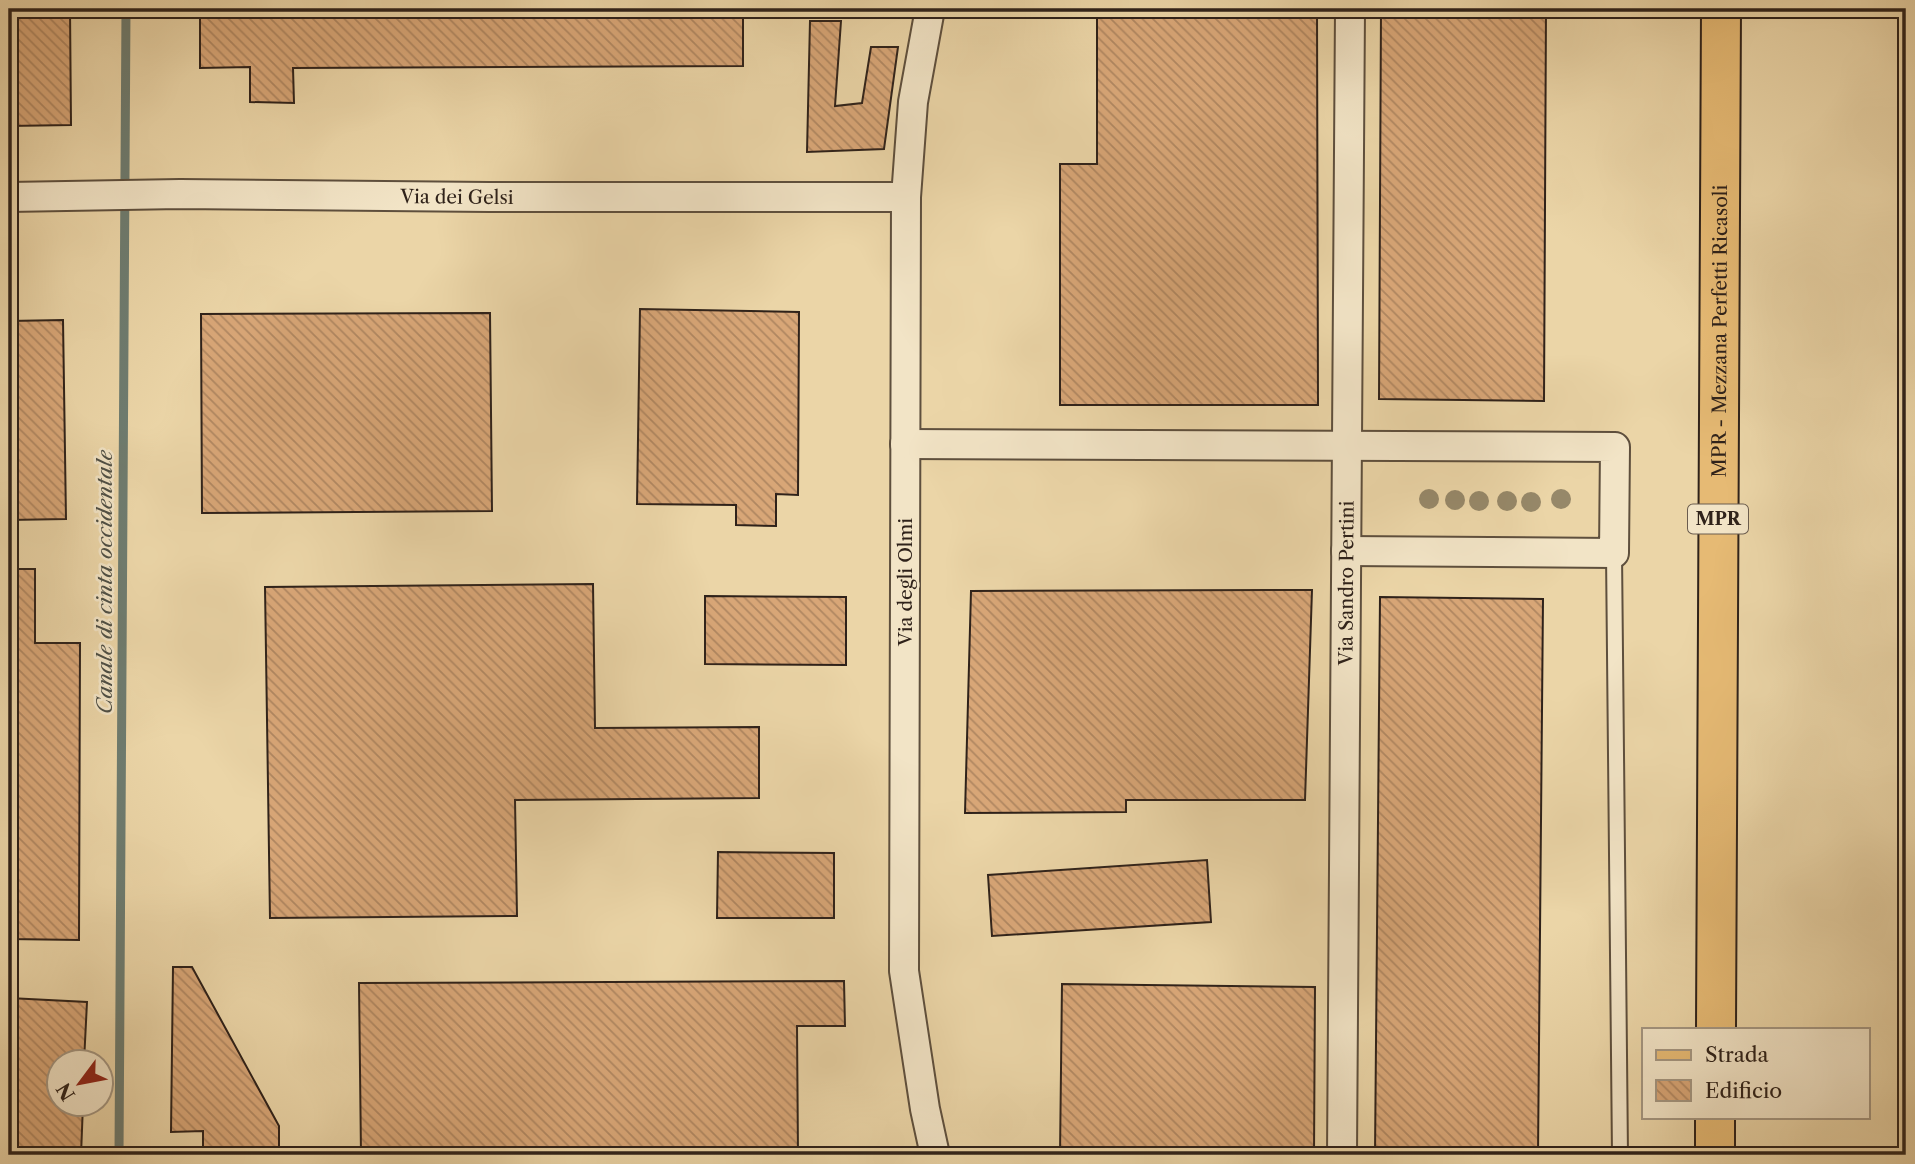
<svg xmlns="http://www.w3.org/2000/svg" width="1915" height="1164" viewBox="0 0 1915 1164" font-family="'Libre Caslon Text',serif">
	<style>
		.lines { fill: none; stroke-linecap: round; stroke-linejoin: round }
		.stream { stroke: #6e7c70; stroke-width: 9 }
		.building { fill: url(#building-back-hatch); stroke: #2f221a; stroke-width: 2 }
		.service-casing { stroke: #5e4f3d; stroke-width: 18 }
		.minor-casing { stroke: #5e4f3d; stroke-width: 32 }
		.primary-casing { stroke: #2f221a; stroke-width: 42 }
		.service { stroke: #f2e4c6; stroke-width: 14 }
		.minor { stroke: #f2e4c6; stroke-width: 28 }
		.primary { stroke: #e6ba74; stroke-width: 38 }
		.tree { fill: #968869 }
		.labels { text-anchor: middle; stroke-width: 5; stroke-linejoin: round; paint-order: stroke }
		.shield { fill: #f2e4c6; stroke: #6a5c4e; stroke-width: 2 }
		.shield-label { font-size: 18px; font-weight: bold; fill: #2f221a }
		.street-label { font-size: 19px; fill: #2f221a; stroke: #f2e4c6 }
		.water-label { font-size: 21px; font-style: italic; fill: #4e4f45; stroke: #f2e4c6 }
	</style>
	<defs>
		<pattern id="building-back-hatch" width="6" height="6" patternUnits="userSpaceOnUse" patternTransform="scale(1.75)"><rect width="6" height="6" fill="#d8a677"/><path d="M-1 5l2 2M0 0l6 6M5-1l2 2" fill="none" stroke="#b08761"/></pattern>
	</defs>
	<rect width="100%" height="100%" fill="#ebd5a7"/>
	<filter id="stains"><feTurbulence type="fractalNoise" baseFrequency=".00286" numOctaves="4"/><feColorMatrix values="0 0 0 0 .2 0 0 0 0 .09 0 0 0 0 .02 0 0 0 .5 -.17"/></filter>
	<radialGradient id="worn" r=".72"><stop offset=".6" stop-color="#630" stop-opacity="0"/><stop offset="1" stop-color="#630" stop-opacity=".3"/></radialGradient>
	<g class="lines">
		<path class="stream" d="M119 1155 126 9"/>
	</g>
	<path class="building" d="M9 9H70L71 125 9 126Z
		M200 9H743V66L293 68 294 103 250 102V67L200 68Z
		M1097 9H1317L1318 405H1060V164H1097Z
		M1381 9H1546L1544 401 1379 399Z
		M810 21H841L835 106 862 103 871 47H898L884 149 807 152Z
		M640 309 799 312 798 495 776 494V526L736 525V505L637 504Z
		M490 313 492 511 202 513 201 314Z
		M63 320 66 519 9 520V321Z
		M9 569H35V643H80L79 940 9 939Z
		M593 584 595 728 759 727V798L515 800 517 916 270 918 265 587Z
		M1312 590 1305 800H1126V812L965 813 971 591Z
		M705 596 846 597V665L705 664Z
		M1380 597 1543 599 1538 1155H1375Z
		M718 852 834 853V918H717Z
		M1207 860 1211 922 992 936 988 875Z
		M173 967H192L279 1126V1155H203V1131L171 1132Z
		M844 981 845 1026H797L798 1155H361L359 983Z
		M1062 984 1315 987 1314 1155H1060Z
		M9 998 87 1002 84 1062H60V1104H83L81 1155H9Z"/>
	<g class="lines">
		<g class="service-casing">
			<path id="service" d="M1614 553 1620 1155"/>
		</g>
		<g class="minor-casing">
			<g id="minor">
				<path d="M930 9 913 102 906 197 904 971 925 1109 935 1155"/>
				<path id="s1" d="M9 197 180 194 489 197H906"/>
				<path d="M905 444 1615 447 1614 553 1346 551"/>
				<path id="s2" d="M1342 1155 1350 9"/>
			</g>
		</g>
		<g class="primary-casing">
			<g id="primary">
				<path id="s3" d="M1716 1029 1721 9"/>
				<path d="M1715 1155V1117"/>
			</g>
		</g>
		<use href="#service" class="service"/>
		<use href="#minor" class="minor"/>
		<use href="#primary" class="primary"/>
	</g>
	<g class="tree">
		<circle cx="1429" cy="499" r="10"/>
		<circle cx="1561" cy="499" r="10"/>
		<circle cx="1455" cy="500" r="10"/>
		<circle cx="1479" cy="501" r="10"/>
		<circle cx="1507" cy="501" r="10"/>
		<circle cx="1531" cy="502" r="10"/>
	</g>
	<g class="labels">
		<rect class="shield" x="1688" y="504.5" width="60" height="29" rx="5"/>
		<g class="shield-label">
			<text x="1718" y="525">MPR</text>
		</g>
		<g class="street-label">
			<text dy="7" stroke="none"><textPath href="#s1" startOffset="448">Via dei Gelsi</textPath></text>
			<text dy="7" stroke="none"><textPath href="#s3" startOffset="698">MPR - Mezzana Perfetti Ricasoli</textPath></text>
			<text transform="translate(905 582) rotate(-90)" y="7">Via degli Olmi</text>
			<text dy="7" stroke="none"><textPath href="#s2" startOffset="572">Via Sandro Pertini</textPath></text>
		</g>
		<g class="water-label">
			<text transform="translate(105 582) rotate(-90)" y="7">Canale di cinta occidentale</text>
		</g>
	</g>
	<rect width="1915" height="1164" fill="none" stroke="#ebd5a7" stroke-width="35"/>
	<rect x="10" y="10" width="1894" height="1143" fill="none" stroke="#2f221a" stroke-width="3.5"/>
	<rect x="18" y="18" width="1880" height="1129" fill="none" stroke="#2f221a" stroke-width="2"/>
	<rect x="1642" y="1028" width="228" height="91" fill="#f2e4c6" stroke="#a49681" stroke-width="2"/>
	<rect x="1656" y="1050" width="35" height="10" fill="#e6ba74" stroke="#a49681" stroke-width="2"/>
	<text x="1705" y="1062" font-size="21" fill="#2f221a">Strada</text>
	<rect x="1656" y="1080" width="35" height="21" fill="url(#building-back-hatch)" stroke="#a49681" stroke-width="2"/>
	<text x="1705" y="1098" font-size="21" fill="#2f221a">Edificio</text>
	<g transform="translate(80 1083) rotate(238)"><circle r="33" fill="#f2e4c6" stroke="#a49681" stroke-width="2"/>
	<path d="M0-5L12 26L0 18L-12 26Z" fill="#8f2418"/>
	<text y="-10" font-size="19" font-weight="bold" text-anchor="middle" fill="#2f221a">N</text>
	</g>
	<rect width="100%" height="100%" filter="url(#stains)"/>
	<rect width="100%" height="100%" fill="url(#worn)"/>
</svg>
